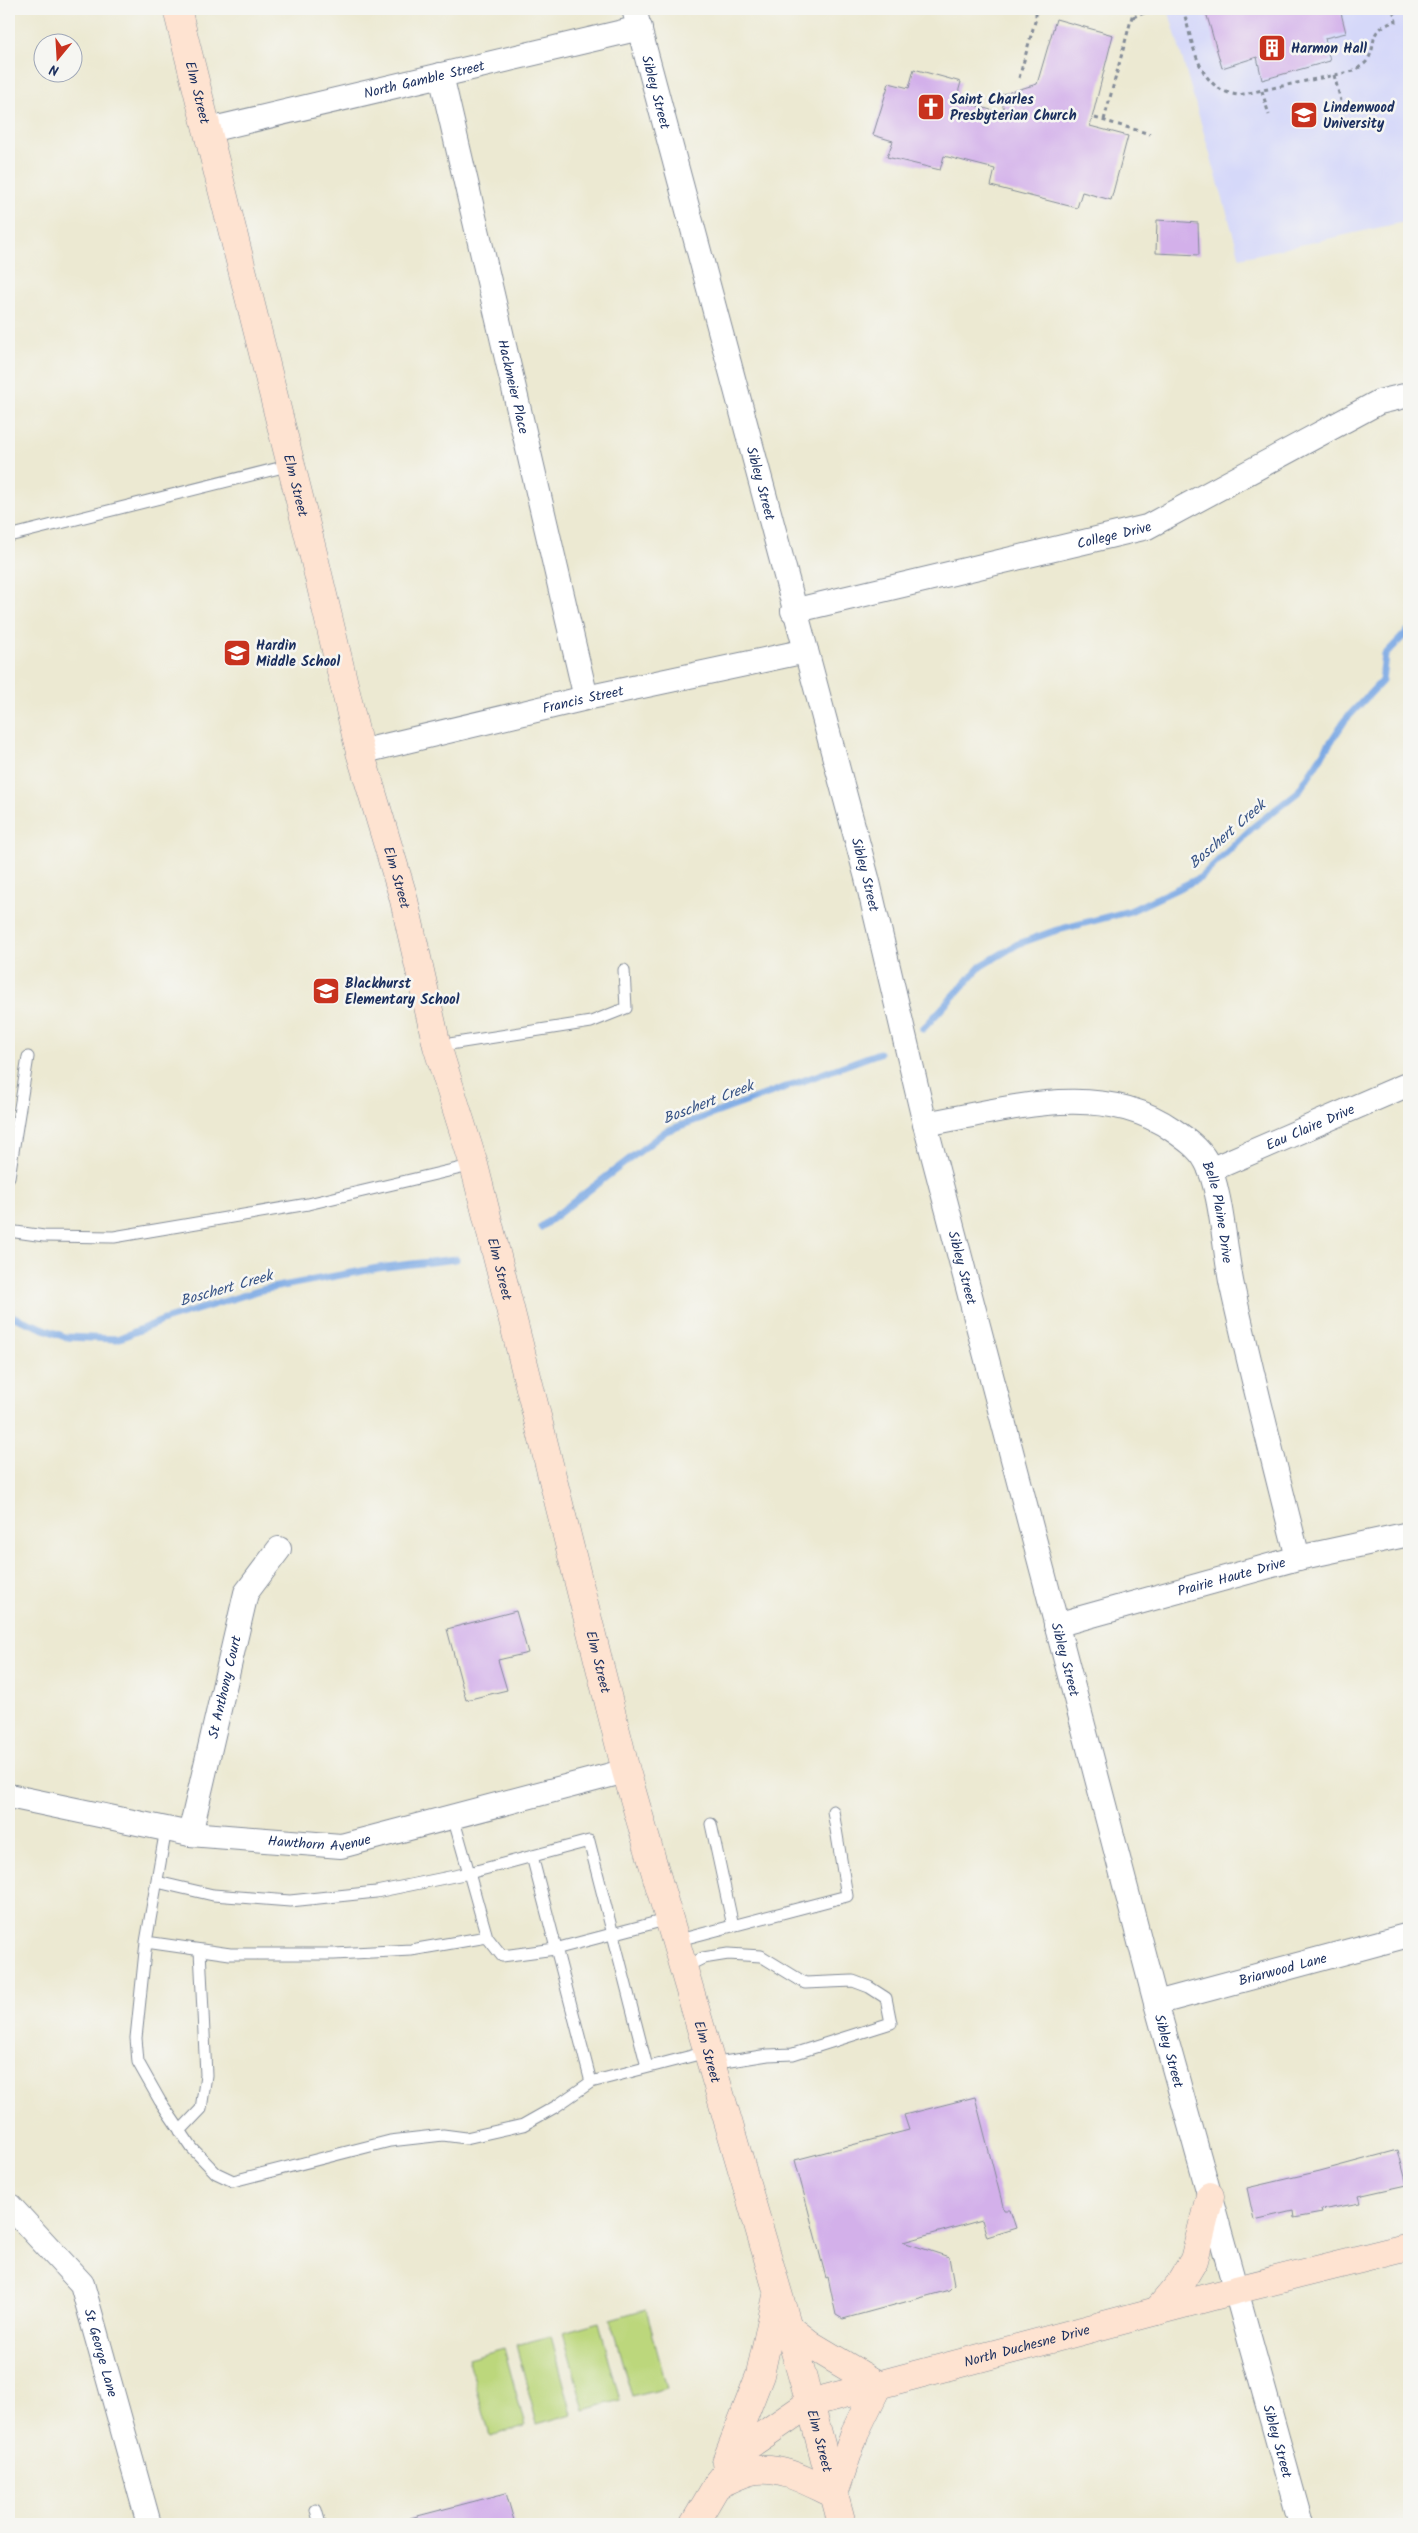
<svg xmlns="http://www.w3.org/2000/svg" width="1418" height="2533" viewBox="0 0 1418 2533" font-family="Kalam,sans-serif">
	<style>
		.built { fill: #d5d8f9 }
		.green { fill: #bcd77c; stroke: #6c836d }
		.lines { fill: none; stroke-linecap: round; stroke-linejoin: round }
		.stream { stroke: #7ba9e4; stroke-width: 7 }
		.building { fill: #d3b0ea }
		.lane-casing { stroke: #848c98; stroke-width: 13 }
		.street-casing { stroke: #848c98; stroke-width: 26 }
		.secondary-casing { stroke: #848c98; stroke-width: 29 }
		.path { stroke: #848c98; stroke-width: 3; stroke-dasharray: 4 4; stroke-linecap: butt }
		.lane { stroke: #fff; stroke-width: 11 }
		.street { stroke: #fff; stroke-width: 24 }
		.secondary { stroke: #fee3d1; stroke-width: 28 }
		.labels { text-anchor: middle; stroke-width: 5; stroke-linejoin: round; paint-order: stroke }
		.poi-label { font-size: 14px; font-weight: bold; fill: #1b2f5e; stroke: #f6f6f2; text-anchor: start }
		.street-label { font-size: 14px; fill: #1b2f5e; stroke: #f6f6f2 }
		.water-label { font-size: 15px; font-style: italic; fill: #385486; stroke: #f6f6f2 }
	</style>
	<rect width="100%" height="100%" fill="#f6f6f2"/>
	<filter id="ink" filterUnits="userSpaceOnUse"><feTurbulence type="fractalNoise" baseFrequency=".02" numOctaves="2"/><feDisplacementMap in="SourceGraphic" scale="10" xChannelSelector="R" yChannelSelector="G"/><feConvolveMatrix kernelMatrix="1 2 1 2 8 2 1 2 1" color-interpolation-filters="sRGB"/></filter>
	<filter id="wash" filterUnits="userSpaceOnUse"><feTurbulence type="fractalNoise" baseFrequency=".0096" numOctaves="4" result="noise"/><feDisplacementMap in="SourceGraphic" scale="20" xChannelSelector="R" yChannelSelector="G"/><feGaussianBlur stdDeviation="1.12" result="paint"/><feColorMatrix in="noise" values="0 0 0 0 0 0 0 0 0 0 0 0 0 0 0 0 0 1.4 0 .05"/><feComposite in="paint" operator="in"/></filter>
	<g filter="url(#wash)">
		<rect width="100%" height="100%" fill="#ece9d2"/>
		<path class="built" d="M1168 9H1409V221L1240 258Z"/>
		<path class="green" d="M646 2309 667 2388 632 2397 610 2319Z
			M599 2322 620 2400 584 2410 563 2332Z
			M551 2336 572 2414 537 2424 516 2345Z
			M504 2348 525 2426 490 2436 468 2358Z"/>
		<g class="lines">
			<path class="stream" d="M923 1029 981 966 1018 944 1054 931 1130 911 1200 878 1252 828 1298 792 1345 720 1382 681 1385 655 1409 630
				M541 1227 666 1131 879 1053
				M9 1315 65 1337 117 1339 164 1320 261 1290 378 1268 456 1259"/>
		</g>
		<g id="blocks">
			<path class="building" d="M1205 9H1340L1346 33 1325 38 1330 61 1262 80 1257 57 1222 68Z
				M1056 19 1113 35 1090 126 1128 136 1111 200 1082 192 1077 208 991 186 995 169 944 156 940 170 887 157 893 141 873 135 889 83 909 88 914 69 961 82 956 100 1005 114 1000 95 1037 84Z
				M1157 220 1198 223 1199 255 1156 253Z
				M516 1611 528 1653 498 1660 507 1690 466 1700 447 1629Z
				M975 2097 1004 2210H1010L1016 2228 987 2237 982 2220 903 2242 949 2257 954 2285 949 2290 843 2319 836 2315 828 2277 826 2278 795 2160 909 2130 904 2115Z
				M1398 2150 1407 2185 1358 2196 1360 2203 1321 2210 1322 2213 1294 2218 1293 2211 1254 2220 1247 2188 1320 2171Z
				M506 2493 515 2524H411L410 2518Z"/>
		</g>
	</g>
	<g filter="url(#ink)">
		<use href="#blocks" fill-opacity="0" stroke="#848c98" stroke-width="1"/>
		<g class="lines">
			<g class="lane-casing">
				<path id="lane" d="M9 536 291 465
					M437 1046 591 1022 626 1008 624 970
					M9 1177 28 1057
					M9 1231 44 1236 114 1237 308 1204 474 1165
					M453 1817 469 1873 589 1841 647 2067
					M711 1824 733 1926
					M166 1829 146 1942 136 2038 138 2062 160 2101 192 2148 216 2173 233 2181 390 2141 443 2135 466 2138 523 2125 555 2107 591 2082 707 2052
					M532 1856 591 2082
					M157 1882 213 1895 290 1901 376 1892 469 1873 487 1937 502 1956 555 1949 669 1919
					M675 1941 847 1896 833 1811
					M146 1942 230 1954H334L411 1950 487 1937
					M683 1968 703 1958 728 1954 761 1956 805 1983 853 1981 869 1987 886 1998 891 2023 793 2054 768 2055 711 2064
					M180 2131 201 2109 206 2075 200 1950
					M316 2510 320 2524"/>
			</g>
			<g class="street-casing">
				<g id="street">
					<path id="s1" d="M634 9 867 878 925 1124 1156 2003 1301 2524"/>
					<path id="s2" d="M441 75 586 698"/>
					<path id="s3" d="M209 130 640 28"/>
					<path id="s4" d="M793 611 1147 527 1379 402 1409 395"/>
					<path id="s5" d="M360 752 586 698 806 651"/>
					<path id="s6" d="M925 1124C1006 1110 1100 1079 1173 1130 1186 1139 1199 1148 1206 1161 1221 1187 1225 1254 1232 1286 1252 1377 1275 1467 1298 1558"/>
					<path id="s7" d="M1210 1170 1409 1084"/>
					<path id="s8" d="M1056 1625 1298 1558 1409 1534"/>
					<path id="s9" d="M9 1796 190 1834 341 1846 626 1771"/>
					<path id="s10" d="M190 1834 246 1593 279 1549"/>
					<path id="s11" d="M1156 2003 1409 1935"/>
					<path id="s12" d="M9 2205 82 2284 149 2524"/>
				</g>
			</g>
			<g class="secondary-casing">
				<g id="secondary">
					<path id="s13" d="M177 9 314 557 360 752 403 896 437 1046 474 1165 626 1771 810 2403 842 2524"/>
					<path d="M1157 2311 1179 2285 1194 2260 1210 2196"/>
					<path d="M788 2327 811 2345 878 2385"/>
					<path d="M726 2462 760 2375 777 2296"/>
					<path d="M717 2485C729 2480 744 2471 757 2470 784 2467 810 2483 834 2494L855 2432 878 2385"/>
					<path id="s14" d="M694 2524 717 2485 746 2447 810 2403 1236 2290 1409 2247"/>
				</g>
			</g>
			<path class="path" d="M1183 9C1193 42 1197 91 1239 95L1354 71C1357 68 1364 65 1367 61 1380 40 1364 32 1396 21L1393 9
				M1133 17 1155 9
				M1334 75 1341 101
				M1019 78 1036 18V9
				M1262 91 1269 115
				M1095 118 1150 134
				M1104 120 1134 9"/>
			<use href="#lane" class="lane"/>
			<use href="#street" class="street"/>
			<use href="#secondary" class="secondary"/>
		</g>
	</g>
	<defs>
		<g id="building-square" transform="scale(1.4375)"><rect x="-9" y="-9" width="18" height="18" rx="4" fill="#c8321e" stroke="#f6f6f2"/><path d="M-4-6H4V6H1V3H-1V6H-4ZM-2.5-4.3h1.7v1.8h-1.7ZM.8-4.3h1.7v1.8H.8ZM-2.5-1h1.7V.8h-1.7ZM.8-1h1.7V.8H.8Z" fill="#fff"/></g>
		<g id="church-square" transform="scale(1.4375)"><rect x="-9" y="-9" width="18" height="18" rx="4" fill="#c8321e" stroke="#f6f6f2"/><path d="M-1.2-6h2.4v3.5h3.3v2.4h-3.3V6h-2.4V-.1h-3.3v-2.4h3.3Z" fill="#fff"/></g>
		<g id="university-square" transform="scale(1.4375)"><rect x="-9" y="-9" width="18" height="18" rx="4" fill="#c8321e" stroke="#f6f6f2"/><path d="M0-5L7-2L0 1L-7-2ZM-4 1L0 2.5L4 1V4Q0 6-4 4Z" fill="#fff"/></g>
		<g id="school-square" transform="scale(1.4375)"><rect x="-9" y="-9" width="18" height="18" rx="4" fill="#c8321e" stroke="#f6f6f2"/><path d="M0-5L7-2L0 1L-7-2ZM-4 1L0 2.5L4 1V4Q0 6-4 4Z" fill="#fff"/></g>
	</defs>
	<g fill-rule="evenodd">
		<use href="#building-square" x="1272" y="48"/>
		<use href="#church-square" x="931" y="107"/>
		<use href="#university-square" x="1304" y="115"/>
		<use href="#school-square" x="237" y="653"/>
		<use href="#school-square" x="326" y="991"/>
	</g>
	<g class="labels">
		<g class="poi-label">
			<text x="1291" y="53">Harmon Hall</text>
			<text x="950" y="104">Saint Charles<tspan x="950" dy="16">Presbyterian Church</tspan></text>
			<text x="1323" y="112">Lindenwood<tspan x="1323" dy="16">University</tspan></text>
			<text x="256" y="650">Hardin<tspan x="256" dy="16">Middle School</tspan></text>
			<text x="345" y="988">Blackhurst<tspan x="345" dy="16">Elementary School</tspan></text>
		</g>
		<g class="street-label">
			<text dy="5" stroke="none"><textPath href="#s3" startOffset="221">North Gamble Street</textPath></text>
			<text dy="5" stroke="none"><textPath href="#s13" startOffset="86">Elm Street</textPath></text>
			<text dy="5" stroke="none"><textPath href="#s1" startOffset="86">Sibley Street</textPath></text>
			<text dy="5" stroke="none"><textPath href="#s2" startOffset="320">Hackmeier Place</textPath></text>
			<text dy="5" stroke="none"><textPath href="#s1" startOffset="491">Sibley Street</textPath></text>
			<text dy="5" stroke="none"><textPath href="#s13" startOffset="491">Elm Street</textPath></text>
			<text dy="5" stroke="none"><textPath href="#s4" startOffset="330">College Drive</textPath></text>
			<text dy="5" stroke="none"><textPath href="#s5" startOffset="229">Francis Street</textPath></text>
			<text dy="5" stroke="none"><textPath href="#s1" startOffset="896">Sibley Street</textPath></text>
			<text dy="5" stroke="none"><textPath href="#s13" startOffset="896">Elm Street</textPath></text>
			<text dy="5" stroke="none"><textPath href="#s7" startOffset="109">Eau Claire Drive</textPath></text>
			<text dy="5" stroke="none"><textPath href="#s6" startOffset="354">Belle Plaine Drive</textPath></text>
			<text dy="5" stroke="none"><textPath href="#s1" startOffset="1301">Sibley Street</textPath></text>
			<text dy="5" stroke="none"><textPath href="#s13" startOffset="1301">Elm Street</textPath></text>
			<text dy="5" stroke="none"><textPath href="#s8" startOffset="182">Prairie Haute Drive</textPath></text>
			<text dy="5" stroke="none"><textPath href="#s1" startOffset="1706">Sibley Street</textPath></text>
			<text dy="5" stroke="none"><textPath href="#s13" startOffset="1706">Elm Street</textPath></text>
			<text dy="5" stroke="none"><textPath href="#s10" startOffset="151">St Anthony Court</textPath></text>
			<text dy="5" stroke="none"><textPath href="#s9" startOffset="315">Hawthorn Avenue</textPath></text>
			<text dy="5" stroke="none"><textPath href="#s11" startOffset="131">Briarwood Lane</textPath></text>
			<text dy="5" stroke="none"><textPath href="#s1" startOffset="2111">Sibley Street</textPath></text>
			<text dy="5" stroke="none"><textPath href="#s13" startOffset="2111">Elm Street</textPath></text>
			<text dy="5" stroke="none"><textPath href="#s14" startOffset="395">North Duchesne Drive</textPath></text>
			<text dy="5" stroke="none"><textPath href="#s12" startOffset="179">St George Lane</textPath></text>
			<text dy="5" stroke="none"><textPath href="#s13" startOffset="2516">Elm Street</textPath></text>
			<text dy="5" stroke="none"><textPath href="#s1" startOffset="2516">Sibley Street</textPath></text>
		</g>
		<g class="water-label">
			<text transform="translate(1227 834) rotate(-41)" y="5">Boschert Creek</text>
			<text transform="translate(708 1102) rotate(-21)" y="5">Boschert Creek</text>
			<text transform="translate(226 1288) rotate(-16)" y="5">Boschert Creek</text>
		</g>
	</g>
	<rect width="1418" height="2533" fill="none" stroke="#f6f6f2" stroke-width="30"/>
	<g transform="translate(58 58) rotate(198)"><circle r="24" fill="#f6f6f2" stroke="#9ea6b7"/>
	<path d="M0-4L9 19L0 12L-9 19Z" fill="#c8321e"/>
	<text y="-8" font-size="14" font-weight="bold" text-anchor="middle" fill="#1b2f5e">N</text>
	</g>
</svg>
